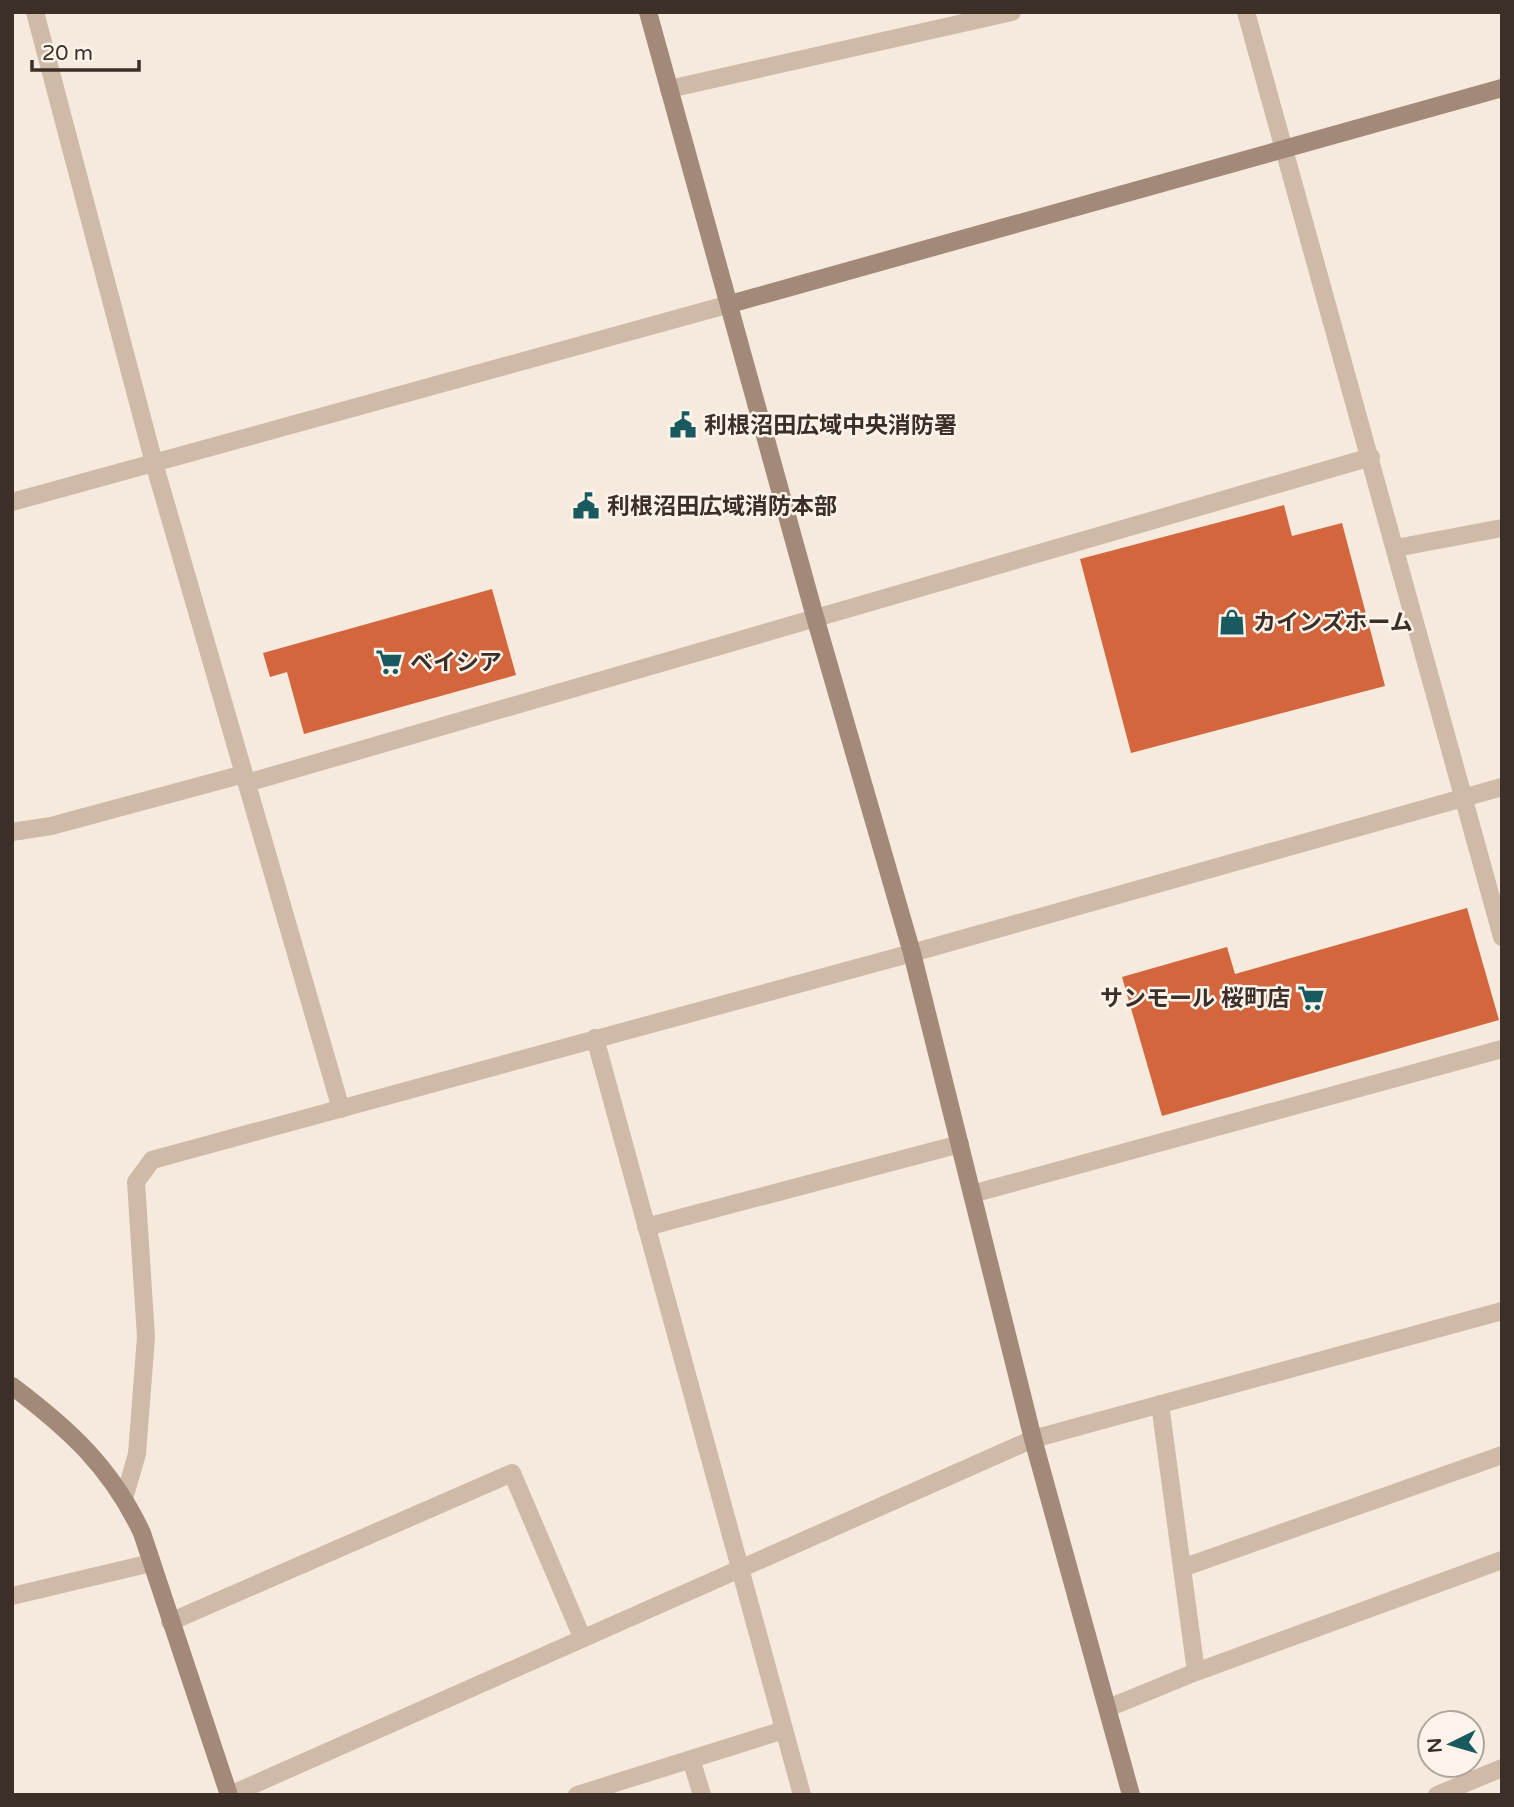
<svg xmlns="http://www.w3.org/2000/svg" width="1514" height="1807" viewBox="0 0 1514 1807" font-family="'Varela Round','Noto Sans JP',sans-serif">
	<style>
		.building { fill: #d3663d }
		.lines { fill: none; stroke-linecap: round; stroke-linejoin: round }
		.street { stroke: #cfbaa7; stroke-width: 18 }
		.secondary { stroke: #a38978; stroke-width: 18 }
		.labels { text-anchor: middle; stroke-width: 5; stroke-linejoin: round; paint-order: stroke }
		.poi-label { font-size: 23px; font-weight: bold; fill: #3b2f28; stroke: #fcf4ea; text-anchor: start }
	</style>
	<rect width="100%" height="100%" fill="#f5eadd"/>
	<path class="building" d="M1284 505 1292 536 1342 523 1385 686 1131 753 1080 559Z
		M492 589 516 675 304 734 287 672 270 677 263 653Z
		M1467 908 1499 1020 1162 1116 1122 977 1227 947 1235 974Z"/>
	<g class="lines">
		<path class="street" d="M35 12 154 463 341 1109
			M1246 12 1502 937
			M669 89 1012 12
			M12 502 730 304
			M1396 548 1502 528
			M247 783 1371 457
			M12 832 51 826 244 774
			M595 1038 802 1795
			M972 1194 1502 1049
			M646 1227 960 1144
			M1160 1404 1182 1568
			M125 1495 137 1454 146 1337 136 1182 152 1160 912 953 1502 787
			M12 1596 151 1563
			M170 1622 512 1473 582 1637
			M1196 1672 1182 1568 1502 1455
			M1108 1708 1196 1672 1502 1560
			M691 1759 702 1795
			M230 1795 1033 1439 1502 1311
			M577 1795 784 1730
			M1437 1795 1502 1768"/>
		<path class="secondary" d="M648 12 815 617 912 953 1033 1439 1131 1795
			M730 304 1502 88
			M12 1386C69 1429 111 1467 142 1533L229 1795"/>
	</g>
	<defs>
		<g id="civic-bare" transform="scale(2.1)"><path d="M-.6-6.5H3V-4.5H.6V-3L4-1V1h2V6H-6V1h2V-1L-.6-3ZM-1.2 2.5V6h2.4V2.5Z" fill="#195a61" stroke="#fcf4ea" stroke-width="2.5" paint-order="stroke"/></g>
		<g id="shop-bare" transform="scale(2.1)"><path d="M-5-2.5h2.3a2.7 3.5 0 0 1 5.4 0H5L5.5 6h-11ZM-1.5-2.5h3a1.5 2.3 0 0 0-3 0Z" fill="#195a61" stroke="#fcf4ea" stroke-width="2.5" paint-order="stroke"/></g>
		<g id="supermarket-bare" transform="scale(2.1)"><path d="M-6-5.5h2.5l.6 2H6L4.5 2H-2.5L-4.4-4H-6ZM-1.5 3.2a1.3 1.3 0 1 0 .1 0ZM3 3.2a1.3 1.3 0 1 0 .1 0Z" fill="#195a61" stroke="#fcf4ea" stroke-width="2.5" paint-order="stroke"/></g>
	</defs>
	<g fill-rule="evenodd">
		<use href="#civic-bare" x="683" y="425"/>
		<use href="#civic-bare" x="586" y="506"/>
		<use href="#shop-bare" x="1232" y="622"/>
		<use href="#supermarket-bare" x="389" y="662"/>
		<use href="#supermarket-bare" x="1311" y="998"/>
	</g>
	<g class="labels">
		<g class="poi-label">
			<text x="704" y="433">利根沼田広域中央消防署</text>
			<text x="607" y="514">利根沼田広域消防本部</text>
			<text x="1253" y="630">カインズホーム</text>
			<text x="410" y="670">ベイシア</text>
			<text x="1290" y="1006" text-anchor="end">サンモール 桜町店</text>
		</g>
	</g>
	<rect width="1514" height="1807" fill="none" stroke="#3b2f28" stroke-width="28"/>
	<g transform="translate(1451 1744) rotate(265)"><circle r="33" fill="#fcf4ea" stroke="#afa59c" stroke-width="2"/>
	<path d="M0-5L12 26L0 18L-12 26Z" fill="#195a61"/>
	<text y="-10" font-size="19" font-weight="bold" text-anchor="middle" fill="#3b2f28">N</text>
	</g>
	<path d="M32 60v10h107v-10" fill="none" stroke="#3b2f28" stroke-width="3.5"/>
	<text x="42" y="60" font-size="21" fill="#3b2f28" stroke="#fcf4ea" stroke-width="5" paint-order="stroke">20 m</text>
</svg>
